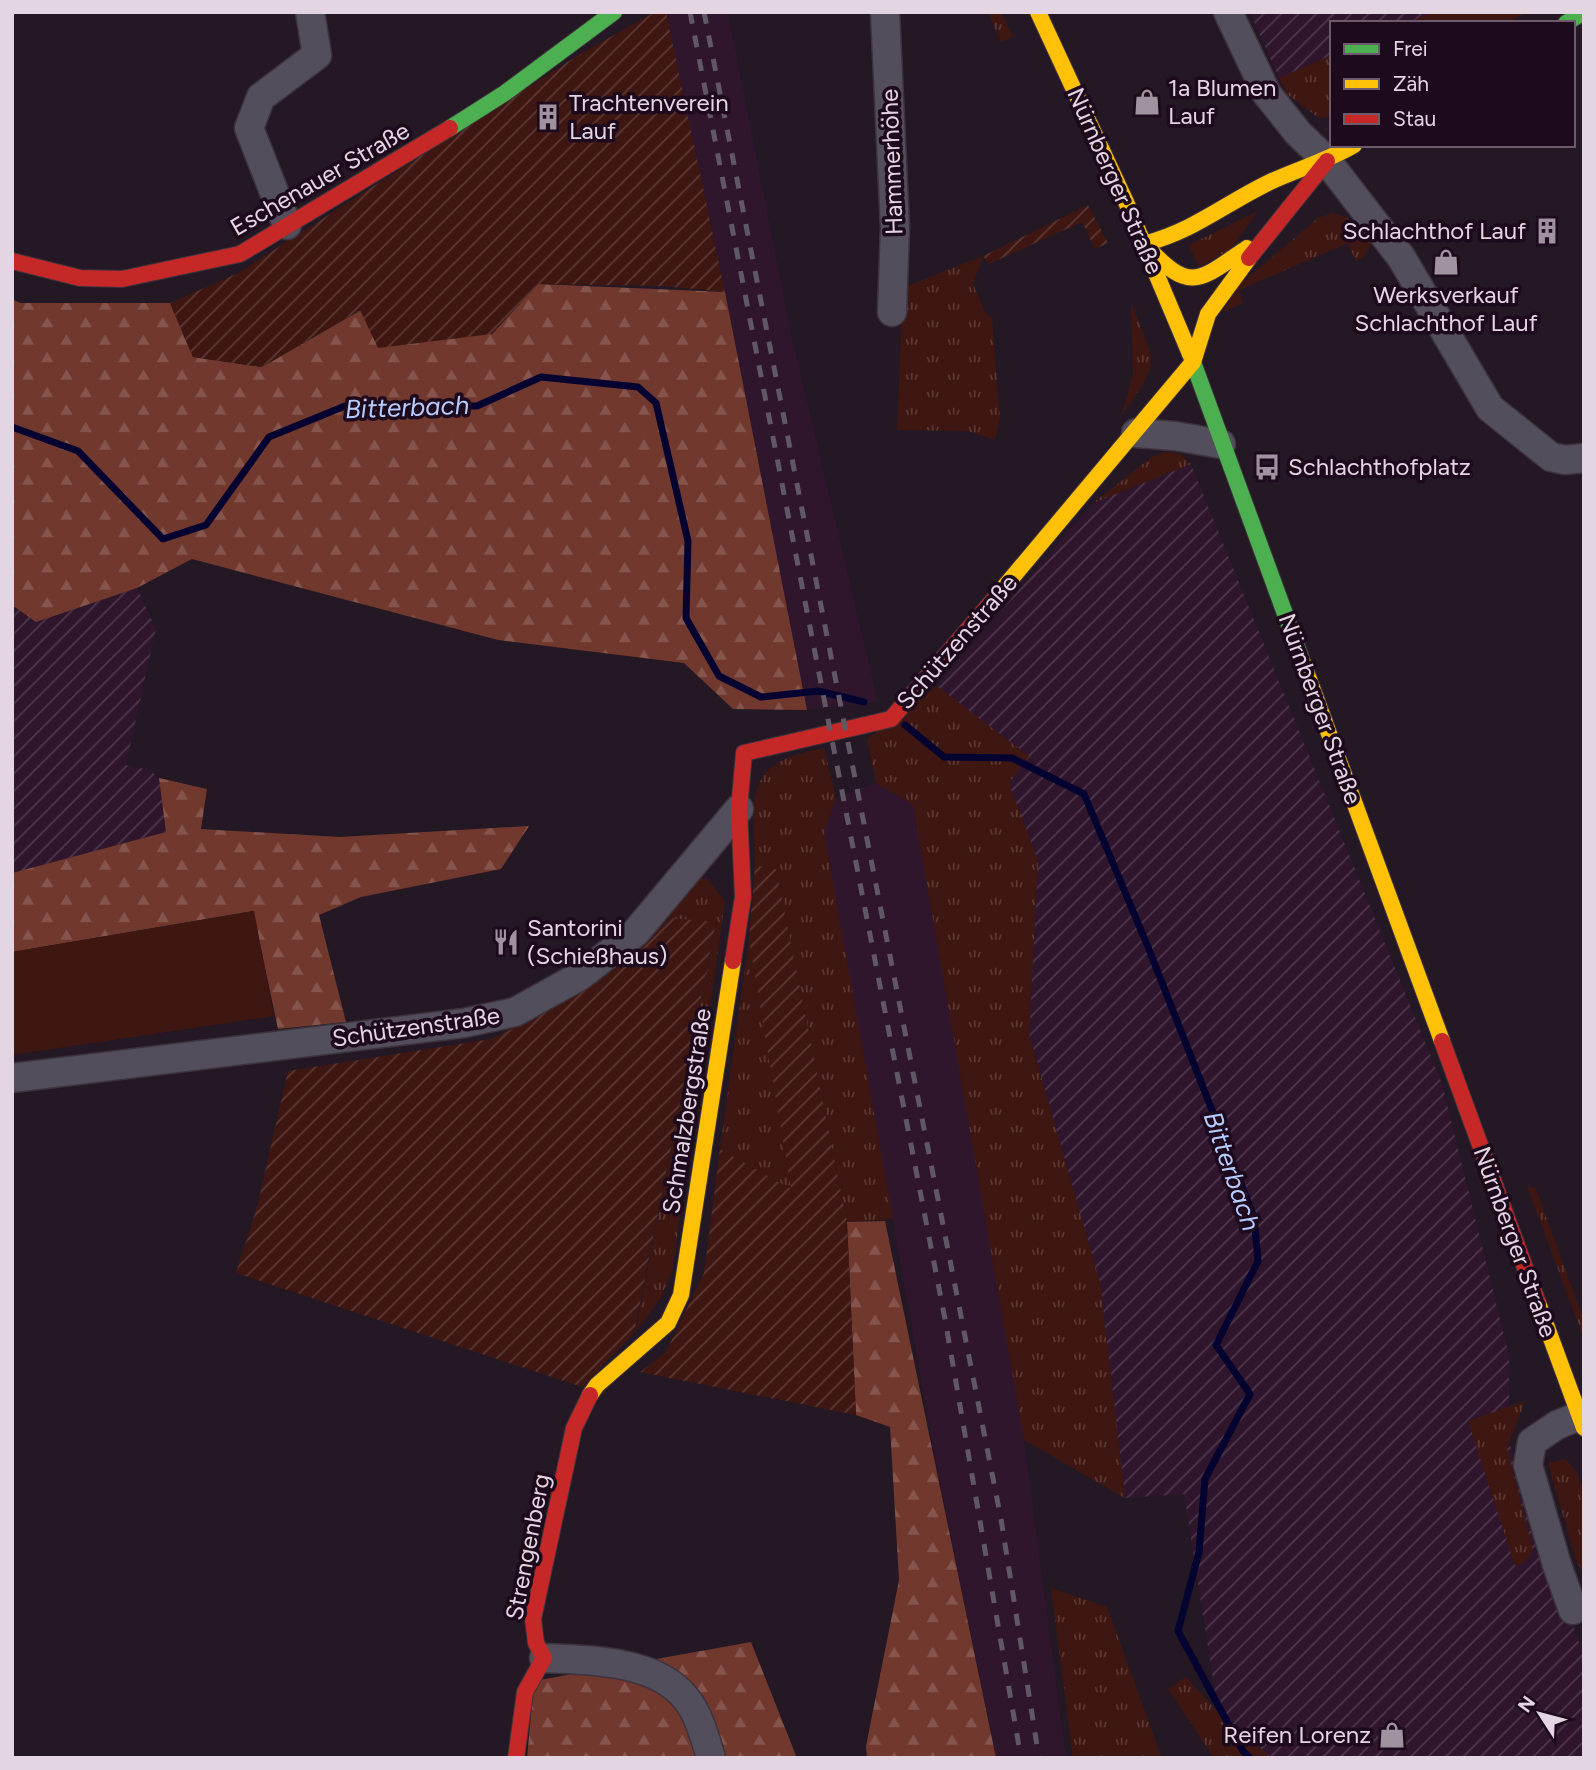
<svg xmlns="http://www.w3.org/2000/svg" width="1596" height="1770" viewBox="0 0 1596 1770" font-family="Figtree,sans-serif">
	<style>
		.built { fill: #2f162d }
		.industrial { fill: url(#industrial-furrows) }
		.grass { fill: url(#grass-tufts) }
		.forest { fill: url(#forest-firs) }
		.garden { fill: url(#garden-furrows) }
		.pitch { fill: #3f1712 }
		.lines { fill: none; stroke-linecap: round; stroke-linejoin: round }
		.stream { stroke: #050431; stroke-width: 7 }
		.street-casing { stroke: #3d333d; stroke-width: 31 }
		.fast-casing { stroke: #3d333d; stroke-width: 18 }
		.slow-casing { stroke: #3d333d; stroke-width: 18 }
		.jam-casing { stroke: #3d333d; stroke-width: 18 }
		.street { stroke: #534e5b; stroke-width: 28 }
		.fast { stroke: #4caf50; stroke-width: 16 }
		.slow { stroke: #ffc107; stroke-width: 16 }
		.jam { stroke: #c62828; stroke-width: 16 }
		.rail { stroke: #605965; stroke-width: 5; stroke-dasharray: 12 12; stroke-linecap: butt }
		.labels { text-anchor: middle; stroke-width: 7; stroke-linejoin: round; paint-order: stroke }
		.poi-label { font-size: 24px; fill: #e4d5e2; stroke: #1e0a1d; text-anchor: start }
		.street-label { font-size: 24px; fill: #e4d5e2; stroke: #1e0a1d }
		.water-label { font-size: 26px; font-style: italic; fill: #b7ccfe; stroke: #1e0a1d }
	</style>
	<defs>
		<pattern id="industrial-furrows" width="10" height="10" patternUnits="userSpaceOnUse" patternTransform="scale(1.75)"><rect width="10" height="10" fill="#2f162d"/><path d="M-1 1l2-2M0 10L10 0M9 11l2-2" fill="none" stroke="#4d374b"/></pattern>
		<pattern id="grass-tufts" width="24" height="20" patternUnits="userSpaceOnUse" patternTransform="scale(1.75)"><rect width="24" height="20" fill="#3f1712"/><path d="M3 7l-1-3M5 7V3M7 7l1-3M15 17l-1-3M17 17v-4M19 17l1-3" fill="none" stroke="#5b3834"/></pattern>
		<pattern id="forest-firs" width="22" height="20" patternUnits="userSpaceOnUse" patternTransform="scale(1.75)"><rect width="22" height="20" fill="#71382e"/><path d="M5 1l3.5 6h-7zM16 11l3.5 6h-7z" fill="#85544c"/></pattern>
		<pattern id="garden-furrows" width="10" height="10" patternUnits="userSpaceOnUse" patternTransform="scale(1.75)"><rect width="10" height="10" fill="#3f1712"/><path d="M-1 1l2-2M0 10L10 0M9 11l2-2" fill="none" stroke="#5b3834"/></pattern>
	</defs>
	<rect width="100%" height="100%" fill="#231823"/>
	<path class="built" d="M666 12H728L791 333 878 702 807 710 725 292Z
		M876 783 913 805 1024 1440 1066 1758H996L933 1447 824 832 836 798Z"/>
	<path class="industrial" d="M1250 12H1433L1408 23H1332V55L1279 78Z
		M1191 464 1442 1084 1509 1355V1442L1584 1657V1758H1272L1218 1712 1184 1494 1125 1498 1100 1283 1029 1034 1038 861 1008 783 937 686 1093 503Z
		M137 588 156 629 126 765 150 770 159 778 166 832 12 873V605L36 622Z"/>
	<path class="grass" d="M988 12H1001L1013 37 1001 42Z
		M1433 12H1527L1508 23H1408Z
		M1332 55V117L1319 118 1288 95 1279 78Z
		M1258 211 1230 250 1199 267 1189 245Z
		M1332 213 1346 217 1372 243 1364 256 1356 261 1348 243 1239 290 1243 303 1223 312 1237 287 1318 218Z
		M983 256 973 284 985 312 992 318 1000 418 995 440 967 431 897 430 903 288Z
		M1131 302C1154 364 1163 358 1122 415L1133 374Z
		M1164 452 1180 454 1191 464 1093 503 1152 457Z
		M937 686 1029 756 1009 783 1038 861 1029 1034 1100 1283 1125 1498 1024 1440 913 805 876 783 867 739Z
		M824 748 836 798 824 832 893 1219 847 1222 776 869 755 865C754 795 741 763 824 748Z
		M694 878 707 879 725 901 672 1272 661 1297 635 1333 716 923 669 918Z
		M749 940 792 1190 720 1149Z
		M1527 1186 1536 1189 1584 1321V1339Z
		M1525 1401 1507 1448 1533 1551 1523 1563 1515 1566 1468 1421Z
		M1564 1459C1595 1479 1584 1540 1584 1572L1577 1563 1548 1463Z
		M1051 1588 1107 1607 1162 1758H1073Z
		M1186 1677 1218 1712 1272 1758H1214L1168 1689Z"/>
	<path class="forest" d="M538 284 725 292 807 710 733 709 684 663 498 640 192 559 137 588 36 622 12 605V299L20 303H170L193 357 262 367 361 310 492 334Z
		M159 778 207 789 201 829 340 837 529 826 501 869 361 897 319 915 346 1022 278 1029 253 911 12 952V873L166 832Z
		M885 1221 996 1758H867L866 1746 899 1580 890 1427 856 1415 847 1222Z
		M751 1642 797 1758H527L534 1681Z"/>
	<path class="garden" d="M655 12H666L725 292 662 286 538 284 492 334 378 348 360 310 262 367 193 357 170 303 238 273 580 54Z
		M1088 205 1108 243 1095 249 1082 222 989 264 983 256Z
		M755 865 776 869 847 1222 856 1415 640 1372 666 1352 704 1273 720 1149 791 1189 749 940Z
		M669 918 716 922 634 1333 582 1387 236 1273 257 1207 288 1071 491 1039 556 1007 622 964Z"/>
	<path class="pitch" d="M254 911 274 1016 12 1055V952Z"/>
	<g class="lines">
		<path class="stream" d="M12 427 78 451 163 539 206 525 269 437 345 406H477L541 377 638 387 656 403 688 541 686 618 719 676 761 697 818 691 864 702
			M905 725 944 757 1012 758 1084 794 1148 947 1254 1217 1258 1261 1216 1345 1250 1394 1205 1479 1199 1552 1178 1631 1243 1751 1250 1758"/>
		<g class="street-casing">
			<path id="street" d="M885 12 895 228 892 312
				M1228 12 1267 94 1298 133 1327 161 1401 257 1490 408 1551 457 1565 460 1584 458
				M287 225 249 128 261 97 317 55 310 12
				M1136 433 1175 436 1221 444
				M12 1078 464 1023 515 1012 580 976 636 932 739 809
				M1573 1610 1557 1565 1528 1465 1532 1442 1557 1425 1584 1414
				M544 1658C593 1661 664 1659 692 1707 701 1722 706 1741 711 1758"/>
		</g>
		<g class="fast-casing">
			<path id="fast" d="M1566 23 1584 12
				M450 128 505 93 614 12
				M1190 354 1303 663"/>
		</g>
		<g class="slow-casing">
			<path id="slow" d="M1038 12 1126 202 1190 354
				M1144 244C1196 230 1224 204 1270 182 1298 169 1327 161 1354 145
				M1148 248C1191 294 1200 280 1247 248
				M1000 592 1193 362 1208 314 1249 258
				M1303 663 1442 1041
				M1538 1303 1584 1428
				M590 1395 597 1385 668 1323 681 1295 733 961"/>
		</g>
		<g class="jam-casing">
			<path id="jam" d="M1249 258 1327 161
				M12 261 80 278 122 279 240 254 450 128
				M733 961 743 897 739 809 744 753 891 719 1000 592
				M1442 1041 1538 1303
				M516 1758 525 1692 544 1658 536 1643 533 1619 574 1428 590 1395"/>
		</g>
		<use href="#street" class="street"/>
		<use href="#fast" class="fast"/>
		<use href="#slow" class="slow"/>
		<use href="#jam" class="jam"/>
		<path class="rail" d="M690 12 945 1319 1021 1758
			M704 12 1001 1519 1039 1758"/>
	</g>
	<defs>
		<g id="shop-bare" transform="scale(2.1)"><path d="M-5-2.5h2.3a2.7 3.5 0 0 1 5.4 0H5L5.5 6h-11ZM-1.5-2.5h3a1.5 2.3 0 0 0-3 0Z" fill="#a0939f" stroke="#1e0a1d" stroke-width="2.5" paint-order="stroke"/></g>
		<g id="building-bare" transform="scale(2.1)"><path d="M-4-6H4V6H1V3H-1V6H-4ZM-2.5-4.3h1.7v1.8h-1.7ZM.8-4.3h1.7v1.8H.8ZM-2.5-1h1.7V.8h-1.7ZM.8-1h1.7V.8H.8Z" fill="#a0939f" stroke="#1e0a1d" stroke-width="2.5" paint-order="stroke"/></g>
		<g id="bus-bare" transform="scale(2.1)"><path d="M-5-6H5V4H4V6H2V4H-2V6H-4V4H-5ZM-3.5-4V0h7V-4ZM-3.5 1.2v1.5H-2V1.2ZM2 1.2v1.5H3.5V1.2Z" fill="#a0939f" stroke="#1e0a1d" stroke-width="2.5" paint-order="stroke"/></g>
		<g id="restaurant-bare" transform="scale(2.1)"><path d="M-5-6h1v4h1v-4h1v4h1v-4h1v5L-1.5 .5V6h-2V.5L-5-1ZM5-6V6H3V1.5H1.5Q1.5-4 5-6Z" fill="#a0939f" stroke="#1e0a1d" stroke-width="2.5" paint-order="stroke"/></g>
	</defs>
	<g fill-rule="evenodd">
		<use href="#shop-bare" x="1147" y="102"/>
		<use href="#building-bare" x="548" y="117"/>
		<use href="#building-bare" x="1547" y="231"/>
		<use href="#shop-bare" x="1446" y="262"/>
		<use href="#bus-bare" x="1267" y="467"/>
		<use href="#restaurant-bare" x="506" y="942"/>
		<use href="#shop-bare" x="1392" y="1735"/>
	</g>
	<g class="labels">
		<g class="poi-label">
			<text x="1168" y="96">1a Blumen<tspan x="1168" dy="28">Lauf</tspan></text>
			<text x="569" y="111">Trachtenverein<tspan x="569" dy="28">Lauf</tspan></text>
			<text x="1526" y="239" text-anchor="end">Schlachthof Lauf</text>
			<text x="1446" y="303" text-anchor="middle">Werksverkauf<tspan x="1446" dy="28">Schlachthof Lauf</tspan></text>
			<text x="1288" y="475">Schlachthofplatz</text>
			<text x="527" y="936">Santorini<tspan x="527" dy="28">(Schießhaus)</tspan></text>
			<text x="1371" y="1743" text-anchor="end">Reifen Lorenz</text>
		</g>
		<g class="street-label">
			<text transform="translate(892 162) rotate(-92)" y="8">Hammerhöhe</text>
			<text transform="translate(320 179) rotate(-30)" y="8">Eschenauer Straße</text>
			<text transform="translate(1115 181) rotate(66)" y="8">Nürnberger Straße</text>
			<text transform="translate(957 642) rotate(-49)" y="8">Schützenstraße</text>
			<text transform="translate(1320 709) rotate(70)" y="8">Nürnberger Straße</text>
			<text transform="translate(416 1027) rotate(-8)" y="8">Schützenstraße</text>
			<text transform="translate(687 1111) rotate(-81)" y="8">Schmalzbergstraße</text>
			<text transform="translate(1515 1242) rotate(70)" y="8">Nürnberger Straße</text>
			<text transform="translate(528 1547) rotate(-79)" y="8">Strengenberg</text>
		</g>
		<g class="water-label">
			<text transform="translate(407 407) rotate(-2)" y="9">Bitterbach</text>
			<text transform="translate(1232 1171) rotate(71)" y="9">Bitterbach</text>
		</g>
	</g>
	<rect width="1596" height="1770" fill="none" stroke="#e4d5e2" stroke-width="28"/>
	<rect x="1330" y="21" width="245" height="126" fill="#1e0a1d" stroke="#6d5b6c" stroke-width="2"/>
	<rect x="1344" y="44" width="35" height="10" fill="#4caf50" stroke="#6d5b6c" stroke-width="2"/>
	<text x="1393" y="56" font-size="21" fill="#e4d5e2">Frei</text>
	<rect x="1344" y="79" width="35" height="10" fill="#ffc107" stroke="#6d5b6c" stroke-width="2"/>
	<text x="1393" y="91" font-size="21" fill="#e4d5e2">Zäh</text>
	<rect x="1344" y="114" width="35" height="10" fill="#c62828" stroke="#6d5b6c" stroke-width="2"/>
	<text x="1393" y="126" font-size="21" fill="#e4d5e2">Stau</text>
	<g transform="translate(1540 1714) rotate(306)" stroke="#1e0a1d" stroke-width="5" paint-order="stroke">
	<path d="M0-5L12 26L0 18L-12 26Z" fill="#e4d5e2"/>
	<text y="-10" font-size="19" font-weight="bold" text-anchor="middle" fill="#e4d5e2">N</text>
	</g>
</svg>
